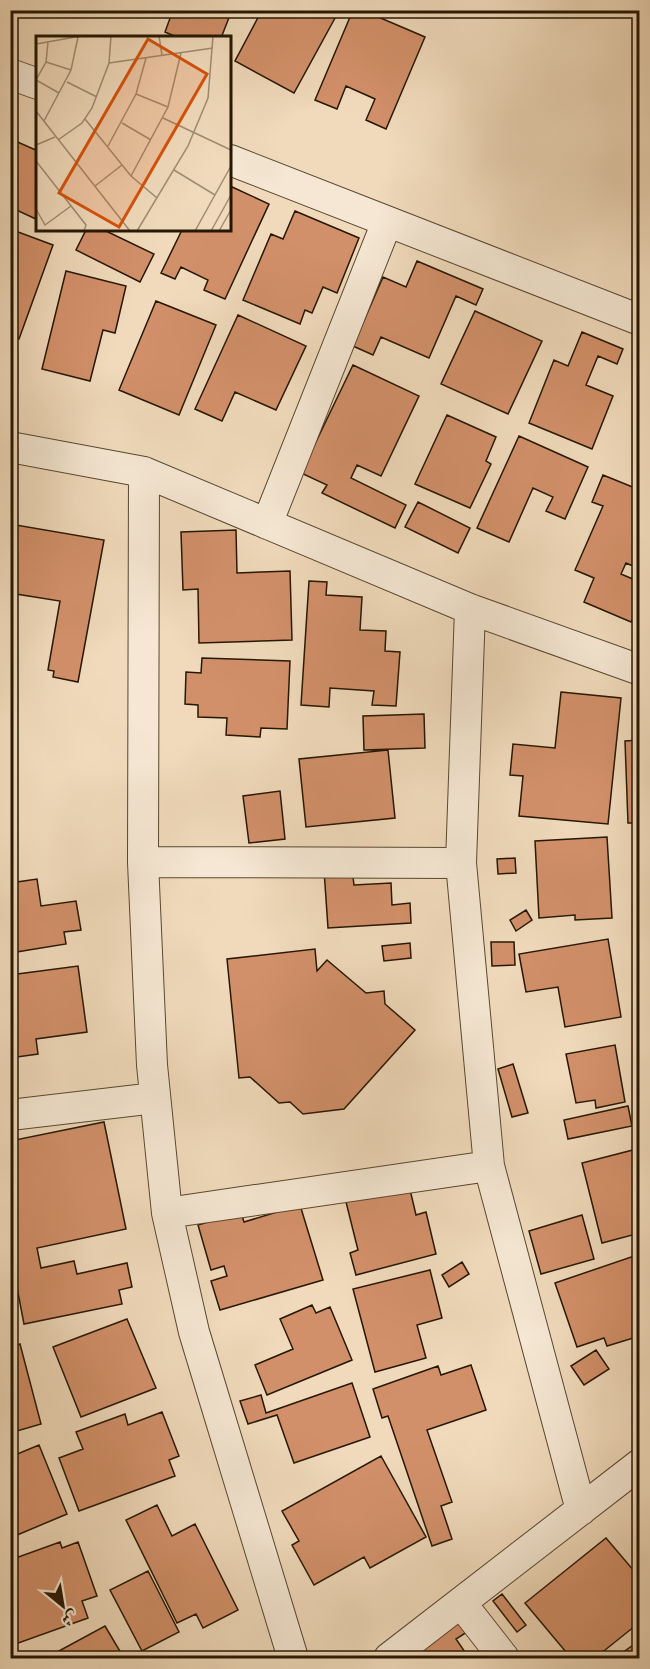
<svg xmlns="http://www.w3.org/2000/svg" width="650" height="1669" viewBox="0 0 650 1669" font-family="Cardo,Amiri,serif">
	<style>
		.building { fill: #d2906a; stroke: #261702; stroke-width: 1.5 }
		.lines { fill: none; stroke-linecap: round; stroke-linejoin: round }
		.minor-casing { stroke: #584830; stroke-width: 32 }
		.minor { stroke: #f5e7d3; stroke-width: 30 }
		.inset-road { fill: none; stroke: #9f8c71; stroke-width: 1.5 }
		.view { fill: #d5520b; fill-opacity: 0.15; stroke: #d5520b; stroke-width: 3 }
		.inset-edge { fill: none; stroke: #261702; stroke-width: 3 }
	</style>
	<rect width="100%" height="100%" fill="#f0dabb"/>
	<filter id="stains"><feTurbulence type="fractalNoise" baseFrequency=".00333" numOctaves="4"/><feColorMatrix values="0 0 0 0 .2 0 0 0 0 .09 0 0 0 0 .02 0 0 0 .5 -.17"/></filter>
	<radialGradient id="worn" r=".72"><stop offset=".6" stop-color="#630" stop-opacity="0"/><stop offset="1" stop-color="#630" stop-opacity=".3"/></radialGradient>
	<path class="building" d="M173 10H232L221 38H179L165 32Z
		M262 10H321L335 18 294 93 235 61Z
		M353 10H362L425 37 386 129 366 120 375 99 346 86 337 109 315 100Z
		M13 140 38 151V220L10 207Z
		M230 186 269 204 225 299 204 290 208 280 181 267 175 279 161 273 182 230H230Z
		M295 211 359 238 337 293 323 287 312 313 305 310 300 324 243 300 271 234 283 239Z
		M10 229 53 245 19 339H10Z
		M86 230H104L154 254 140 282 76 250Z
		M417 261 483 289 476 305 456 296 429 358 381 337 373 355 353 346 383 277 406 287Z
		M66 271 126 286 115 333 103 330 90 381 42 369Z
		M156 301 216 325 179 415 119 390Z
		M475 311 542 341 508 414 441 384Z
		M238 315 306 346 276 410 235 392 222 421 195 409Z
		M582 332 623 349 617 364 598 356 586 385 613 396 592 449 529 423 554 360 568 366Z
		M353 365 419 396 381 476 357 465 351 478 406 505 395 528 322 493 327 485 301 473Z
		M447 415 496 437 486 461 491 464 470 508 415 484Z
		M519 436 588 467 565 519 546 511 553 497 533 488 509 542 477 528Z
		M603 475 640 490V569L626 563 621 574 640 582V603L631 622 584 602 594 578 575 570 603 506 592 502Z
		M418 502 470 528 458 553 405 527Z
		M10 524 104 540 78 682 53 677 54 671 48 670 60 601 10 593Z
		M236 530 237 573 290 571 292 640 199 643 198 589 183 590 181 532Z
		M309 581 327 582 326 595 362 597 360 630 386 631 385 651 400 652 396 706 372 705 374 691 330 688 329 707 301 705Z
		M202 658 290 661 287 729 261 728 260 737 226 735 227 718 198 717V705L185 704 186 672 201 673Z
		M561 692 621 698 608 824 519 816 523 776 510 775 513 744 555 748Z
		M424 714 425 748 364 750 363 716Z
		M640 740V823H628L625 741Z
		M388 750 395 818 306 827 299 759Z
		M280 791 285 839 249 843 243 796Z
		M607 837 612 918 575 920V915L539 918 535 841Z
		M515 858 516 873 498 874 497 859Z
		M352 869 354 885 391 883 392 905 410 903 411 923 328 928 324 870Z
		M37 879 41 906 76 901 81 930 64 932 66 944 10 953V883Z
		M526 910 532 920 516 931 510 920Z
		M608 939 621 1017 565 1027 558 987 526 992 519 954Z
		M491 942H514L515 965 492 966Z
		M410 943 411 958 384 961 382 946Z
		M315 949 317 971 327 960 366 993 384 991 385 1004 415 1030 344 1109 303 1114 290 1102 279 1103 250 1077 239 1078 227 959Z
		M78 966 87 1032 36 1039 38 1054 10 1058V975Z
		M636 1042H640V1080Z
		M615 1045 625 1102 596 1108 595 1100 576 1103 566 1054Z
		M513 1064 528 1113 512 1117 498 1069Z
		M628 1106 632 1126 568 1139 564 1120Z
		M104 1122 126 1229 37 1248 41 1268 74 1261 77 1274 127 1263 132 1287 119 1290 122 1304 24 1324 11 1256 10 1141Z
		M633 1150 640 1173V1233L602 1243 582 1163Z
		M408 1181 416 1215 426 1212 436 1254 356 1275 350 1253 358 1250 345 1198Z
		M300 1205 323 1280 220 1310 211 1281 227 1276 224 1266 211 1270 198 1225 241 1212 244 1222Z
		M582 1215 594 1259 541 1274 529 1231Z
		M640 1254V1336L607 1346 604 1338 577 1347 555 1283Z
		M462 1262 469 1274 449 1287 442 1275Z
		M430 1270 442 1318 417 1325 426 1358 375 1372 353 1289Z
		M312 1305 316 1313 330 1307 352 1360 267 1395 255 1365 293 1349 280 1319Z
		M127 1319 156 1388 81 1417 53 1347Z
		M20 1344 41 1424 10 1433V1347Z
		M596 1350 609 1369 584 1385 571 1366Z
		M471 1365 486 1410 427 1430 452 1502 441 1506 452 1539 432 1546 388 1416 382 1418 373 1389 438 1366 441 1375Z
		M352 1383 370 1437 294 1463 277 1415 248 1424 240 1401 261 1395 266 1413Z
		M162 1412 179 1456 169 1460 175 1476 79 1511 59 1458 83 1449 76 1432 125 1414 128 1425Z
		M39 1445 67 1514 10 1538V1457Z
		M381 1456 426 1537 370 1568 364 1557 314 1585 292 1545 299 1541 282 1511Z
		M157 1505 172 1536 195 1524 238 1610 203 1628 196 1614 177 1623 126 1520Z
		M606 1538 640 1578V1622L595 1658H571L525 1603Z
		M60 1542 62 1548 78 1542 97 1596 82 1601 88 1618 10 1646V1560Z
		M148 1571 179 1632 142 1651 110 1590Z
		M502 1594 526 1625 517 1632 493 1601Z
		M457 1612 470 1630 456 1639 469 1658H404Z
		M105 1626 124 1658H46Z
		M639 1641 640 1658H615Z"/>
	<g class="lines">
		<g class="minor-casing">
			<path id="minor" d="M10 74 38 84
				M230 160 640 320
				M10 447 144 472 470 609 640 670
				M144 472 143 862 152 1065 167 1213 194 1332 293 1658
				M267 524 387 222
				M470 609 461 863 489 1166 581 1510
				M143 862 461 863
				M10 1115 155 1098
				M167 1213 489 1166
				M461 1603 504 1658
				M389 1658 640 1464"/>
		</g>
		<use href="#minor" class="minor"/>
	</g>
	<g transform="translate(36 36)">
		<rect width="195" height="195" fill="#f0dabb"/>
		<path class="inset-road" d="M123 0 126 19M12 6 10 26 0 44 23 57M0 8 45 0M10 26 35 34M73 27 177 12M31 46 61 61M100 58 132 71M0 75 94 195M127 82 195 114M49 83 95 140 121 162M8 85 35 34 42 1M86 87 115 104M22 104 46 87 56 72 73 27 75 0M0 109 19 101M72 110 100 58 110 22M0 125 50 189 48 195M138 134 179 159M95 140 132 71 145 17M59 150 86 129M0 173 9 189 35 170M101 195 152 110 172 62 177 0M159 195 195 130M175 195 195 159M183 195 195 174"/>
		<path class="view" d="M112 3 171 38 83 191 23 157Z"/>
		<rect width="195" height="195" class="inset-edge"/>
	</g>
	<rect width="650" height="1669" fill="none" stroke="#f0dabb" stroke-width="36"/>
	<rect x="12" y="12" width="626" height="1645" fill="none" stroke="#261702" stroke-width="3"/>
	<rect x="18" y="18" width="614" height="1633" fill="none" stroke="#261702" stroke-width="1.5"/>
	<g transform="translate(63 1606) rotate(150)" stroke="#f5e7d3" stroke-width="4.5" paint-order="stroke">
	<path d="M0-4.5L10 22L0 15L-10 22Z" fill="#261702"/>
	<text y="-9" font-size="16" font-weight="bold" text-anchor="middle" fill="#261702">ش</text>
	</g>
	<rect width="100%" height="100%" filter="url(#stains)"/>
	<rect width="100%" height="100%" fill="url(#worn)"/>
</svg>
